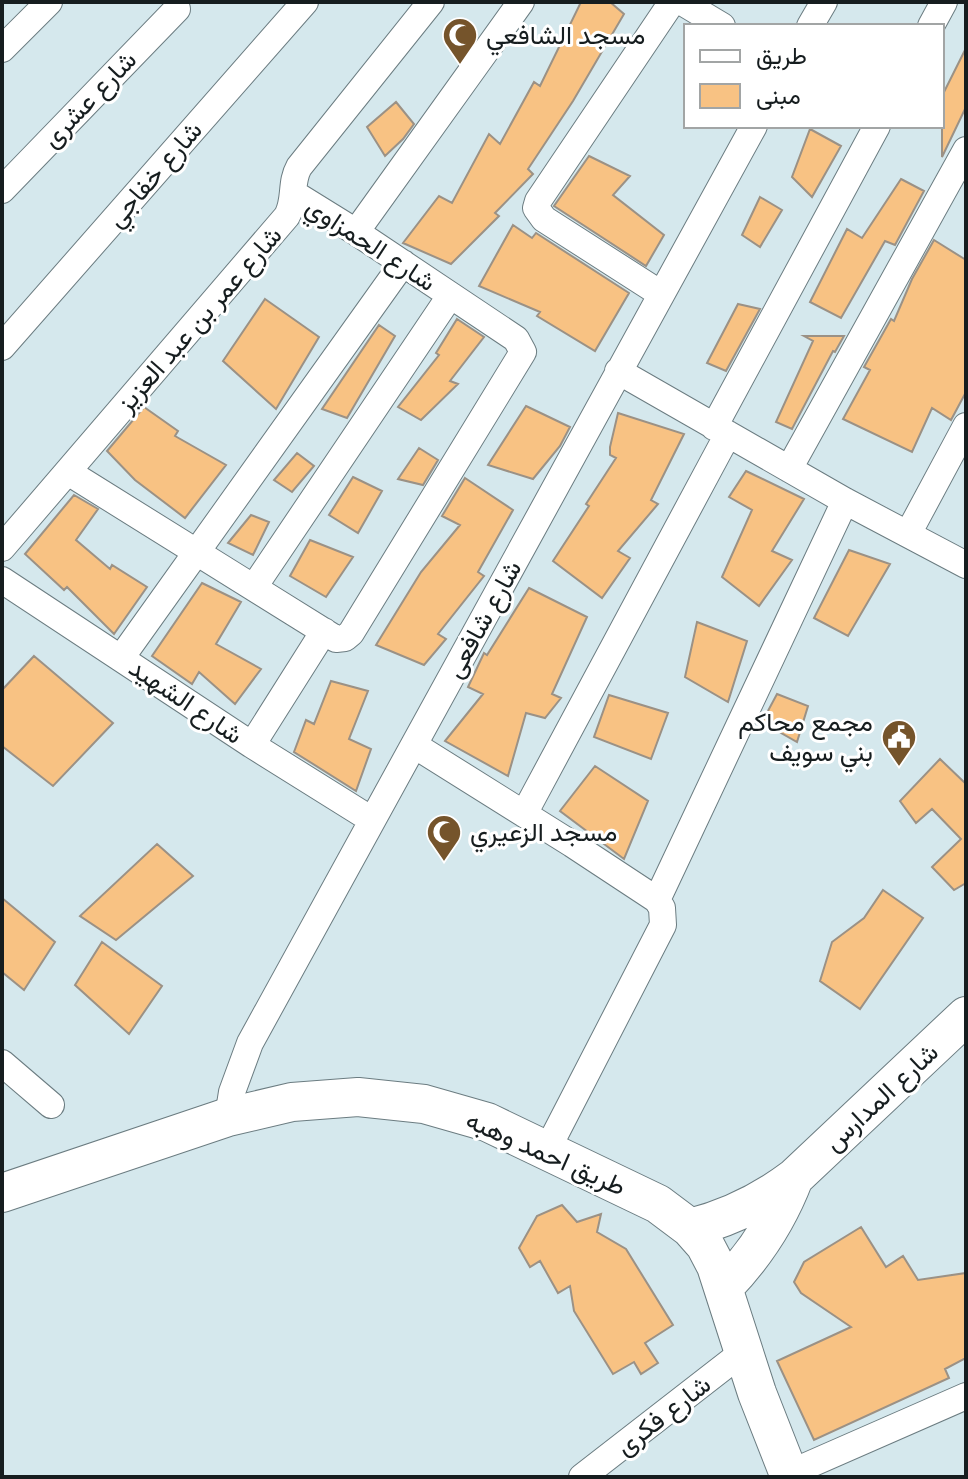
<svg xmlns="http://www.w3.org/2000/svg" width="968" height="1479" viewBox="0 0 968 1479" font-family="Karla,Vazirmatn,sans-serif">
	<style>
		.building { fill: #f8c283; stroke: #9b9185; stroke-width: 2 }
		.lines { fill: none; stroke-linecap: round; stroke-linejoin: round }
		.street-casing { stroke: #6b7c81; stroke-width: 28 }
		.secondary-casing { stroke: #6b7c81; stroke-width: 40 }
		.street { stroke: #fff; stroke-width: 26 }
		.secondary { stroke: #fff; stroke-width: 38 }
		.labels { text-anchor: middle; stroke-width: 6; stroke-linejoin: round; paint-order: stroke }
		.poi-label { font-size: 26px; fill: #161d1f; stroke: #fff; text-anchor: start }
		.street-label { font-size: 26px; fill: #161d1f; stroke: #fff }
	</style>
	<rect width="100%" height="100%" fill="#d5e8ed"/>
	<path class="building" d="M581 2H610L624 14 573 101 528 169 533 174 495 213 499 216 451 264 403 243 439 196 452 203 489 134 500 144 534 82 540 86Z
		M966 48V107L942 157V96Z
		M396 102 414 124 403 139 385 156 367 127Z
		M810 129 841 146 812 197 792 177Z
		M589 156 630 176 613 195 664 235 646 266 554 206Z
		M901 179 924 191 895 245 885 241 841 318 810 302 847 229 862 238Z
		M760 197 782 210 760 247 742 235Z
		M513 225 532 238 536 233 629 293 595 351 537 316 540 312 479 286Z
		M934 240 966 260V392L951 420 932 408 912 452 843 419 870 370 864 367 891 319 894 321 912 279Z
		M265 299 319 337 276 409 223 361Z
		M738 304 760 309 726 371 707 363Z
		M457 319 484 337 450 381 458 384 421 420 398 407 439 355 436 353Z
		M379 325 395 336 347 418 322 409Z
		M804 336H844L835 352 833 351 792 429 776 422 813 341Z
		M526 406 570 427 560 446 533 479 488 465Z
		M144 407 178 431 175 436 226 465 185 518 135 480 107 451Z
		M618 413 684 434 651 500 658 504 618 551 630 558 602 598 553 561 589 506 586 504 616 458 610 455V447Z
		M419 448 438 460 423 485 398 479Z
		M297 453 314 466 292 492 274 480Z
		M746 471 804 499 772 551 792 560 759 606 722 577 752 510 729 497Z
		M353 477 382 491 358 533 329 515Z
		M465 478 513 510 478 572 484 576 438 634 446 639 424 665 376 645 421 572 460 525 442 516Z
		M74 495 98 509 76 540 110 569 112 565 147 587 114 634 67 587 64 590 25 554Z
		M251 515 269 522 253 555 228 543Z
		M310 540 353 557 326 597 290 576Z
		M849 550 890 564 848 636 814 618Z
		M202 583 241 602 216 644 261 669 235 704 199 672 192 684 152 656Z
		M529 588 587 617 552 694 561 698 545 718 526 713 508 776 445 741 483 694 468 687 484 653 487 655Z
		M697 622 747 641 728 702 685 677Z
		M34 656 113 723 53 786 2 746V690Z
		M331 681 368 691 349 739 371 749 356 791 294 752 306 720 314 724Z
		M777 694 808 706 797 742 762 722Z
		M609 695 668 713 651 759 594 737Z
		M940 759 966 784V883L954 890 932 867 961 839 932 809 916 823 900 801Z
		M595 766 648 801 624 859 560 811Z
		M157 844 193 876 116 940 80 916Z
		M883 890 923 918 860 1009 820 981 832 942 864 918Z
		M2 898 55 942 24 990 2 972Z
		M102 942 162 986 129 1034 75 985Z
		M562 1205 577 1222 601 1214 597 1232 626 1249 673 1325 645 1343 658 1363 641 1374 634 1362 613 1374 574 1311 570 1286 558 1293 540 1261 530 1267 519 1248 537 1216Z
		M861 1227 886 1267 903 1256 918 1280 966 1273V1358L945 1369 949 1378 814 1440 777 1361 851 1327 801 1293 794 1282 804 1262Z"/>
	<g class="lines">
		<g class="street-casing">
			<path id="street" d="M682 2 722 26
				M810 26 824 2
				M931 26 944 2
				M2 49 49 2
				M2 190 177 9
				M356 232 521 2
				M661 294 544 219 536 208 538 201 672 2
				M2 347 305 2
				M618 371 845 501 966 565
				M714 427 877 126
				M789 469 966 150
				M68 472 336 639 345 638 351 633 523 352 516 339 356 232 293 193
				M908 534 966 426
				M2 548 287 216C296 200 290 183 299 167L431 2
				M2 580 252 745 372 820
				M254 587 450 296
				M121 658 403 263
				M252 745 324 631
				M414 745 572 844 657 900 845 501
				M524 814 728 434
				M2 1063 51 1105
				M228 1117 232 1092 250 1043 754 126
				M547 1150 663 925 662 908 657 900
				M788 1474 966 1396
				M582 1477 743 1352"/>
		</g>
		<g class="secondary-casing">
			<path id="secondary" d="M2 1193 228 1117 292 1102 358 1097 424 1104 487 1122 658 1204 690 1228 705 1245 716 1266 757 1393 790 1477
				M690 1228C729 1218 762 1202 794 1178L966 1016
				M724 1287C756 1254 778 1220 794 1178"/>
		</g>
		<use href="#street" class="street"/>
		<use href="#secondary" class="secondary"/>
	</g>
	<defs>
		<g id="mosque-pin" transform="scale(1.8)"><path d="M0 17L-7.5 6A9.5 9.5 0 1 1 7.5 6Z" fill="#75542b" stroke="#fff"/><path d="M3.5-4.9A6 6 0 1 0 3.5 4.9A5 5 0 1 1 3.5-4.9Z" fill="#fff"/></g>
		<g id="civic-pin" transform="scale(1.8)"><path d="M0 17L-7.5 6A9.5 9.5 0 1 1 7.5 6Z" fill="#75542b" stroke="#fff"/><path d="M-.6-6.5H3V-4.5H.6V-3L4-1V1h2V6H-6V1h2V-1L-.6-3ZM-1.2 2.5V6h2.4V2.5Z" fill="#fff"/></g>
	</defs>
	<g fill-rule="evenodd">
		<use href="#mosque-pin" x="460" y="35"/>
		<use href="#civic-pin" x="899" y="737"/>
		<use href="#mosque-pin" x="444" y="832"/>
	</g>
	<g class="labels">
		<g class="poi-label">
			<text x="486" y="44">مسجد الشافعي</text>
			<text x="873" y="731" text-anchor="end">مجمع محاكم<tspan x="873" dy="30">بني سويف</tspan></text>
			<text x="470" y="841">مسجد الزعيري</text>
		</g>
		<g class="street-label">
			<text transform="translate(89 99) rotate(-46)" y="9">شارع عشرى</text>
			<text transform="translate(154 174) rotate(-49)" y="9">شارع خفاجي</text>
			<text transform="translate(371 244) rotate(33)" y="9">شارع الحمزاوي</text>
			<text transform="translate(199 319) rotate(-49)" y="9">شارع عمر بن عبد العزيز</text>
			<text transform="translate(483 619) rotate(-61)" y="9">شارع شافعى</text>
			<text transform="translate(186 701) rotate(34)" y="9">شارع الشهيد</text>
			<text transform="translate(881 1097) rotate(-43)" y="9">شارع المدارس</text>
			<text transform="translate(546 1153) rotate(24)" y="9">طريق احمد وهبه</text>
			<text transform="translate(663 1415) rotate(-38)" y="9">شارع فكرى</text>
		</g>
	</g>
	<rect width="968" height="1479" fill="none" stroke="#161d1f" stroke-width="8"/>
	<rect x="684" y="24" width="260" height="104" fill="#ffffff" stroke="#a2a5a5" stroke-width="2"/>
	<rect x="700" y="50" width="40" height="12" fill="#ffffff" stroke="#a2a5a5" stroke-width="2"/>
	<text x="756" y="64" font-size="24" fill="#161d1f">طريق</text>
	<rect x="700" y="84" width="40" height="24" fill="#f8c283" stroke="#a2a5a5" stroke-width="2"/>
	<text x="756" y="104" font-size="24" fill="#161d1f">مبنى</text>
</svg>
